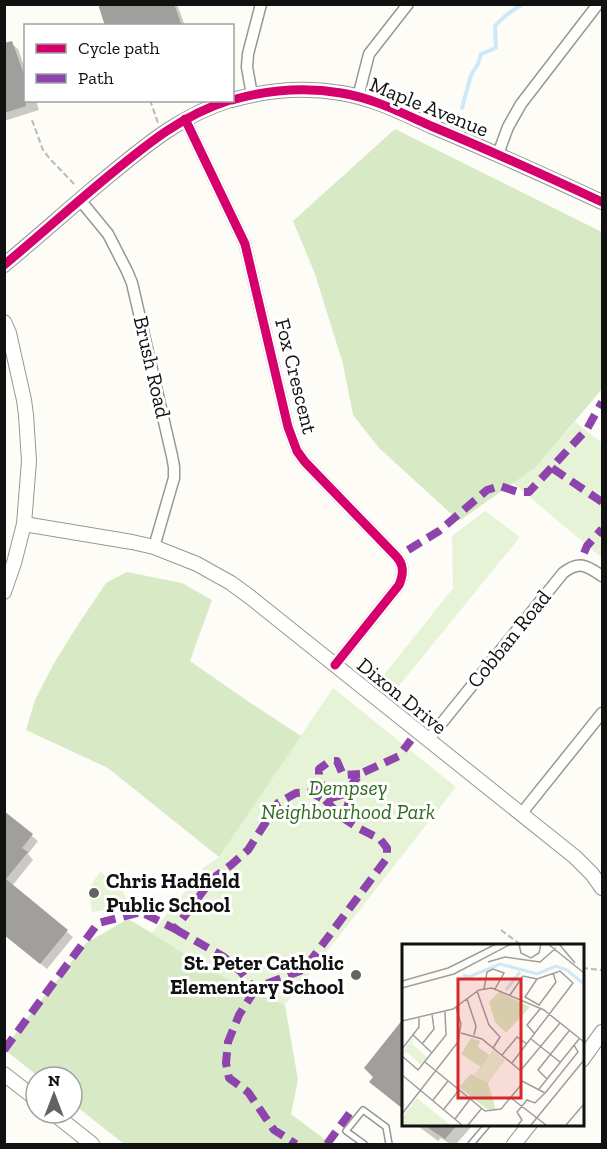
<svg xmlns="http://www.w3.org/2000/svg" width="607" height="1149" viewBox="0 0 607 1149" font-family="'Zilla Slab',serif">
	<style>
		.green { fill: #e7f3d7 }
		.forest { fill: #d8eac5 }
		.shadow { fill: #0003 }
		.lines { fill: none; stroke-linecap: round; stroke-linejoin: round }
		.stream { stroke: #cde8f7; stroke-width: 4 }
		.building { fill: #a19f9c }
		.service-casing { stroke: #979795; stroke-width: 8 }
		.minor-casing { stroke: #979795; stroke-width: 13 }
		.tertiary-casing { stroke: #979795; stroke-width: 16 }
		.path { stroke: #b9b9b8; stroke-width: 2; stroke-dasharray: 6 3; stroke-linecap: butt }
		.service { stroke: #fffffe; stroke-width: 5 }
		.minor { stroke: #fffffe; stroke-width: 10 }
		.tertiary { stroke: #fffffe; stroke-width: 14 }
		.quiet { stroke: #8e44ad; stroke-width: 8; stroke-dasharray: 15 8; stroke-linecap: butt }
		.cycleway-casing { stroke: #fff; stroke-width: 13 }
		.cycleway { stroke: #d6006c; stroke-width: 9 }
		.poi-dot { fill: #646362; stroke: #fff; stroke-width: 2 }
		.labels { text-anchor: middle; stroke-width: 6; stroke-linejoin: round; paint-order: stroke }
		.street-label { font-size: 21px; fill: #111; stroke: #fff }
		.park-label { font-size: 21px; font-style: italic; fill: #2f6b1f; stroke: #fff }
		.poi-label { font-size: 21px; font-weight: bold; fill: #111; stroke: #fff; text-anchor: start }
		.inset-river { fill: none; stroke: #cde8f7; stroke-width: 3 }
		.inset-road { fill: none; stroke: #9f9e9b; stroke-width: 1.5 }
		.view { fill: #d62828; fill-opacity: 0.15; stroke: #d62828; stroke-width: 3 }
		.inset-edge { fill: none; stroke: #111; stroke-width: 3 }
	</style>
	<rect width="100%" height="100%" fill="#fdfcf7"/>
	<path class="green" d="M575 422 602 443V558L513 483 536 467Z
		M485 511 520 537 398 687 384 675 453 588 452 536Z
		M333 688 456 787 285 1005 208 969 152 933 204 867 219 857Z
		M101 872 121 888 130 906 92 912C89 897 88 884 101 872Z"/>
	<path class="forest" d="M395 129 602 232V389L536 467 459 521 379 448 353 415 343 364 315 274 293 221Z
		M127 572 182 583 212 600 190 661 252 704 301 736 219 857 108 768 26 730 35 700 54 663 81 620 106 583Z
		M128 919 152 933 208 969 285 1005 298 1080 291 1114 331 1144H124L72 1103V1077H39L5 1050V1047L86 943Z"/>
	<path class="shadow" d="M99 4H177L185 26H106Z
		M11 43 18 49 26 71V100H36L39 110 4 121V45Z
		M4 813 38 841 28 854 33 860 12 886 73 937 47 969 4 934Z
		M415 1124H474L456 1144H450L441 1138 438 1141Z"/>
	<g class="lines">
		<path class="stream" d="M462 108 471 75 478 64 481 54 496 48 495 26C503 17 512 10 523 4"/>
	</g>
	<path class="building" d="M98 4H174L182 26H105Z
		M12 41 26 80V106L4 113V43Z
		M4 811 33 834 22 848 28 852 6 879 68 930 40 964 4 935Z
		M403 1019V1109L369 1082 373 1077 364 1068Z
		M422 1124H458L445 1139Z"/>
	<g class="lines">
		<g class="service-casing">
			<path id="service" d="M364 1144 346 1131 363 1110 386 1127 389 1144
				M471 1144 488 1124"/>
		</g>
		<g class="minor-casing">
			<path id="minor" d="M252 95 247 67 248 54 261 4
				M358 97 369 54 408 4
				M185 119 245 244 288 427 297 451 305 462 395 555C404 564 404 573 399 585L335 665
				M498 154 508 127 521 104 598 4
				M80 200 108 234 127 271 132 283 172 456 174 467V478L154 547
				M428 740 563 573C580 560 587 566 602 576
				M521 814 602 713"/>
		</g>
		<g class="tertiary-casing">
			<path id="tertiary" d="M232 100C267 90 305 87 341 93 373 98 402 113 431 126 489 150 546 176 602 202
				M4 265C39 236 72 206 106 178 146 145 180 116 230 100
				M4 322 9 333 24 400 26 415 29 461 24 524 14 563 4 592
				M24 524 132 542 154 547 197 564 231 583 250 597 575 857 592 874 602 888
				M582 1060 602 1032
				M4 1074 36 1099
				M53 1113 92 1144
				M514 1144 530 1124"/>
		</g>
		<path class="path" d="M150 100 158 123
			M32 120 43 150 50 159 76 186
			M501 930 521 945
			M582 968 602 970"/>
		<use href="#service" class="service"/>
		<use href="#minor" class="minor"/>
		<use href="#tertiary" class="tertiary"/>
		<path class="quiet" d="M552 468 602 502
			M408 550 439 531 487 490 500 486 518 492H529L587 429 602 402
			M584 553 587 546 602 529
			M333 787 344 794 349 801 347 808 343 818
			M310 792 321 783 319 775V769L330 761H337L343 775 360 774
			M175 929 224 957 241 972 255 990 266 984 300 971 308 964 387 858V848L380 839 358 828 343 818 325 800
			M255 990 239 1015 228 1042 226 1063 229 1078 248 1092 274 1130 296 1144
			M4 1050 98 923 141 912 175 929 212 879 231 865 248 850 278 803 296 793 310 792 325 800 344 794 360 774 399 756 411 740
			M327 1144 352 1110"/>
		<g class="cycleway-casing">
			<path id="cycleway" d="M232 100C267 90 305 87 341 93 373 98 402 113 431 126 489 150 546 176 602 202
				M185 119 245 244 288 427 297 451 305 462 395 555C404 564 404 573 399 585L335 665
				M4 265C39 236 72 206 106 178 146 145 180 116 230 100"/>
		</g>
		<use href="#cycleway" class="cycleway"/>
	</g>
	<g class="poi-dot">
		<circle cx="94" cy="893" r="6"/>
		<circle cx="356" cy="975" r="6"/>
	</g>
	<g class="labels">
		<g class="street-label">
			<text transform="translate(429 107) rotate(22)" y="7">Maple Avenue</text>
			<text transform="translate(152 367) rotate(77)" y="7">Brush Road</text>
			<text transform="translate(296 376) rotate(76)" y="7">Fox Crescent</text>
			<text transform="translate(509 639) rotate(-51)" y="7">Cobban Road</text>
			<text transform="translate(402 696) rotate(39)" y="7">Dixon Drive</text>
		</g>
		<g class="park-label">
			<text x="348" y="795">Dempsey<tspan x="348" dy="24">Neighbourhood Park</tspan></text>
		</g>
		<g class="poi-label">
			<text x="106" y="888">Chris Hadfield<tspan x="106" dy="24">Public School</tspan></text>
			<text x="344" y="970" text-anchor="end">St. Peter Catholic<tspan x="344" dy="24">Elementary School</tspan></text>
		</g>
	</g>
	<g transform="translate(402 944)">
		<rect width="182" height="182" fill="#fdfcf7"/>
		<path d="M11 93 10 100 25 113 19 121 5 108 0 110ZM91 106 103 116 86 139 72 131ZM15 154 47 180 45 181H0V174Z" fill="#e7f3d7"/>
		<path d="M97 48 128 63 104 89 93 78 87 58ZM69 94 78 97 76 103 87 111 79 123 59 110ZM69 130 86 139 94 166 85 165 57 143Z" fill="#d8eac5"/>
		<path class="inset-river" d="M61 31 67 33 98 20 135 30 154 22 165 26 182 40M104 46 118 28"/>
		<path class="inset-road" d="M117 0 119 9 129 14 137 9 139 0M146 0 182 29M157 0 173 19M86 18 103 13 138 18 154 4M135 35 123 53 137 61 154 38 151 29M0 37 46 24 94 0M0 44 52 30 109 0M82 45 85 28 91 25 102 29 93 45M75 47 87 81 98 93 91 104M108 51 121 32 135 35 158 27 171 39 110 119M65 55 74 82 72 91M0 77 51 65 77 46 90 44 142 66 182 98M133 90 125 81 138 65M11 91 30 109M129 95 158 118M20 100 32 85 30 70M0 105 17 83V74M100 111 115 93 125 100M0 112 16 126 44 91 43 68M23 118 83 167 99 165 119 141V127L80 95 59 89M119 126 158 79M0 131 60 181M145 135 136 126 167 87M120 137 143 149M137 145 177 95M109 154 144 181M31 156 46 137M42 165 57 146M0 170 56 98 59 80 54 63M53 175 68 155M66 181 80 164M116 181 120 176 115 168 125 156 133 159 144 148 176 108 172 101M129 181 182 116M164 181 182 160"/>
		<path class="view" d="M56 35H119V154H56Z"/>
		<rect width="182" height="182" class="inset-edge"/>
	</g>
	<rect width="607" height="1149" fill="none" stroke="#111111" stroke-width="12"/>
	<rect x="24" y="24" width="210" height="78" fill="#ffffff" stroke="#a0a0a0" stroke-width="1.5"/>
	<rect x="36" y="44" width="30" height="9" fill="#d6006c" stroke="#a0a0a0" stroke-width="1.5"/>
	<text x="78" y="54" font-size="18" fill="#111111">Cycle path</text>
	<rect x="36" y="74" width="30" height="9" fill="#8e44ad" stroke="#a0a0a0" stroke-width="1.5"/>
	<text x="78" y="84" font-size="18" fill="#111111">Path</text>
	<g transform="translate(54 1095)"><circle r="28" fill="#ffffff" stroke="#a0a0a0" stroke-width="1.5"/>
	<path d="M0-4.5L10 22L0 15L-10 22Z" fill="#646362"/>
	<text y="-9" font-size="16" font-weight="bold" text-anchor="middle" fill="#111111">N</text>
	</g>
</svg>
